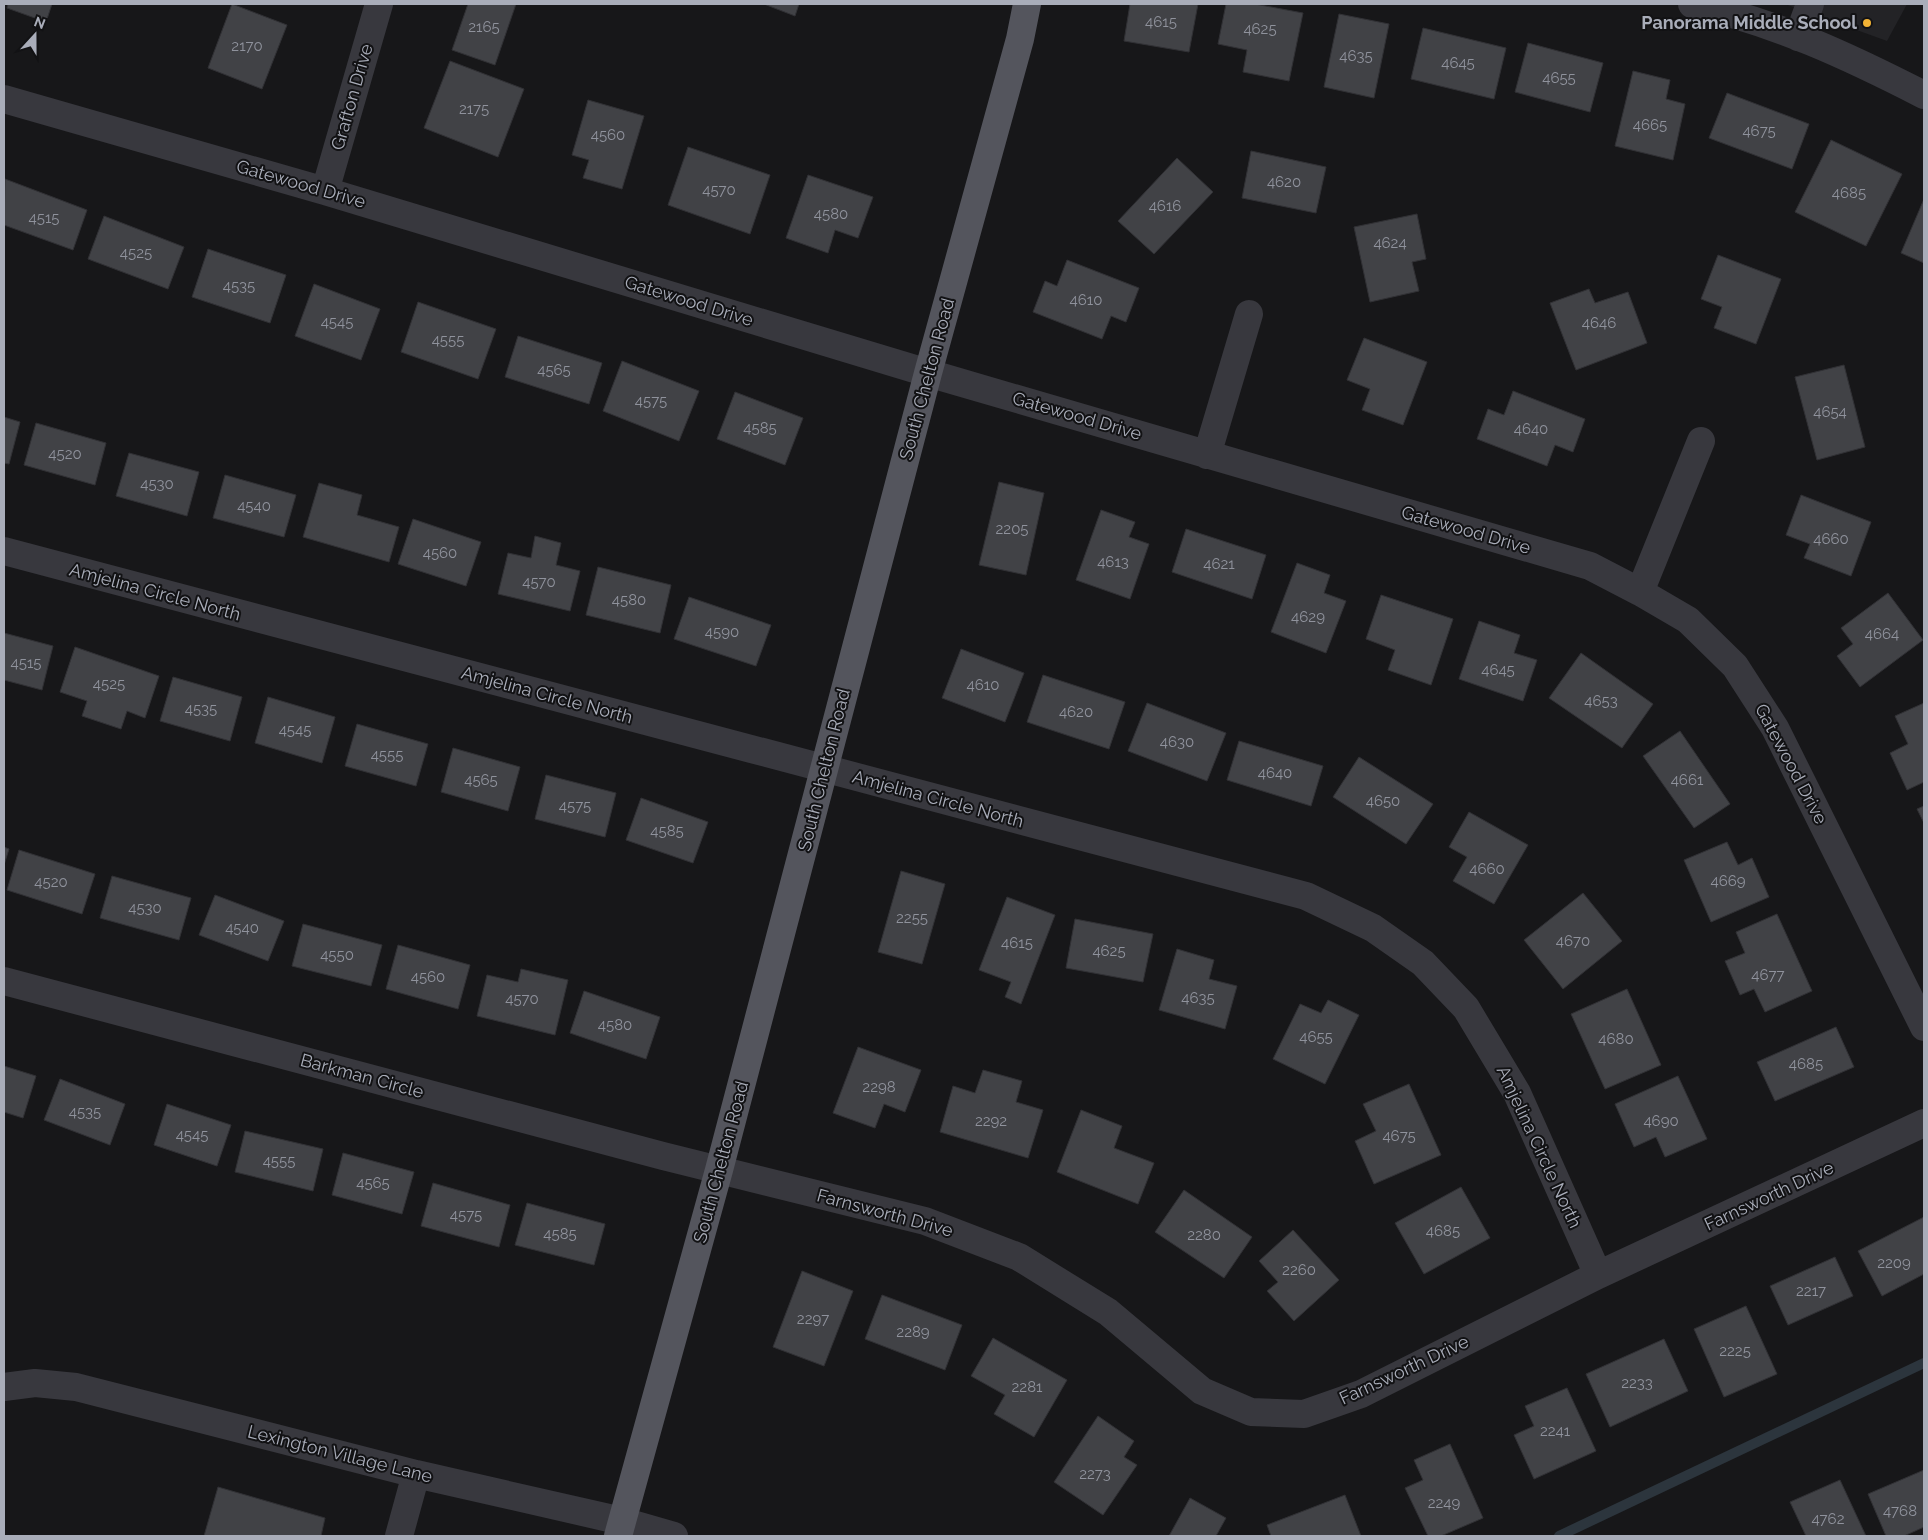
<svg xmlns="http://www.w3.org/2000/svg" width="1928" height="1540" viewBox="0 0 1928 1540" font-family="Raleway,sans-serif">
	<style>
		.built { fill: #232326 }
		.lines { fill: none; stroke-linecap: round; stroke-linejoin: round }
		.stream { stroke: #2c353d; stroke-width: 10 }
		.building { fill: #414246; stroke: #313135 }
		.minor { stroke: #38383e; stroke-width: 28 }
		.major { stroke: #54555d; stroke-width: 28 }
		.poi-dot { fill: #f3b335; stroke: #121214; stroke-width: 2 }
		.labels { text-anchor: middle; stroke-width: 4; stroke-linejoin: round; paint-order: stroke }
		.number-label { font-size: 15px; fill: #8f929c }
		.poi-label { font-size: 18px; font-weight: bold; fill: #a9adb9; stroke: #121214; text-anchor: end }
		.street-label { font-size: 18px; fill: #a9adb9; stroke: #121214 }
	</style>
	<rect width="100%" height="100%" fill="#171719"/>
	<path class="built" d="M1785 4H1907L1887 41Z"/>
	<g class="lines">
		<path class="stream" d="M1559 1536 1924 1363"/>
	</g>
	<path class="building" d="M8 4H52L46 22 7 8Z
		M232 4 287 25 262 89 208 68Z
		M468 4H516L495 65 452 50Z
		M764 4H799L795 16Z
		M1130 4H1198L1189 52 1124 41Z
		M1226 4H1255L1303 13 1289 81 1243 72 1247 50 1218 44Z
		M1339 14 1389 24 1374 98 1324 87Z
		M1423 28 1506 48 1494 99 1411 79Z
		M1528 43 1603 63 1590 112 1515 92Z
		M450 61 524 89 498 157 424 128Z
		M1633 71 1670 80 1666 99 1685 104 1673 160 1615 146Z
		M1727 93 1809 124 1792 169 1709 138Z
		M588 100 644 116 622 189 583 178 589 160 572 155Z
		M1831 140 1902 174 1866 246 1795 212Z
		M688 147 770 175 750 234 668 205Z
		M1251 151 1326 167 1316 213 1242 198Z
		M1177 158 1213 192 1154 254 1118 221Z
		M808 175 873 197 858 238 835 230 828 253 786 238Z
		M5 179 87 210 73 250 4 225Z
		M1924 199V263L1901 253Z
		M1417 214 1426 259 1412 262 1419 291 1370 302 1354 227Z
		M104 216 184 247 168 289 88 259Z
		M208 249 286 275 270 323 192 297Z
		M1718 255 1781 279 1756 344 1714 328 1722 307 1701 299Z
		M1067 260 1139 288 1126 322 1111 316 1102 339 1033 312 1045 281 1057 286Z
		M314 284 380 309 361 360 295 336Z
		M1589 289 1595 303 1628 292 1647 343 1576 370 1550 303Z
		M418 302 496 329 478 379 401 352Z
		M518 336 602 363 589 404 505 377Z
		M1364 338 1427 362 1403 425 1362 410 1370 389 1347 380Z
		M622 361 699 391 679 441 603 411Z
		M1844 365 1865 447 1817 460 1795 377Z
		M1513 391 1585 419 1573 452 1555 445 1547 466 1477 439 1488 409 1504 415Z
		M735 392 803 418 785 465 717 439Z
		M4 417 20 422 9 464 4 463Z
		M36 423 106 443 95 485 24 465Z
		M129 453 199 472 187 516 116 496Z
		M225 475 296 495 284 537 213 518Z
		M999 482 1044 493 1026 575 979 565Z
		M319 483 362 495 357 515 399 527 389 562 303 537Z
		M1801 495 1871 522 1851 576 1804 558 1810 544 1786 535Z
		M1101 510 1135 522 1129 537 1149 544 1130 599 1076 580Z
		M413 519 481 542 466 586 398 564Z
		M1186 529 1266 555 1252 599 1172 572Z
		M535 536 561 543 556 565 580 571 570 611 498 594 508 553 531 558Z
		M1297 563 1330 575 1324 593 1346 601 1326 653 1271 632Z
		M598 567 671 585 660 633 586 615Z
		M1888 593 1923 640 1860 687 1837 656 1853 644 1841 628Z
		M1381 595 1453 619 1431 685 1388 670 1395 650 1366 639Z
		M689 597 771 625 756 666 674 639Z
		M1479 621 1520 635 1514 653 1537 660 1523 701 1459 679Z
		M4 633 53 646 42 690 4 680Z
		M75 647 159 676 145 718 127 711 121 729 82 716 87 701 60 692Z
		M961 649 1024 673 1005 722 942 698Z
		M1581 653 1653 704 1622 748 1549 698Z
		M1043 675 1125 702 1109 749 1027 722Z
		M173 677 242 697 230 741 160 721Z
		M268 697 335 717 322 763 255 743Z
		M1147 703 1226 733 1207 781 1128 751Z
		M1924 703V782L1907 790 1890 753 1908 744 1895 716Z
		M357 724 428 744 416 786 345 766Z
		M1680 731 1730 804 1694 828 1643 756Z
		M1239 741 1323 766 1311 806 1227 780Z
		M453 748 520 767 508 811 441 792Z
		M1359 757 1433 804 1406 844 1333 797Z
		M546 775 616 793 605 837 535 819Z
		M641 798 708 822 693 863 626 840Z
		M1924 806V823L1917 809Z
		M1469 812 1528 845 1494 904 1453 881 1467 857 1449 847Z
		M1727 842 1738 865 1752 858 1769 897 1711 922 1684 860Z
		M4 847 9 849 4 865Z
		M19 850 95 874 82 914 7 890Z
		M901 871 945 884 922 964 878 952Z
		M112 876 191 898 179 940 100 918Z
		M1583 893 1622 941 1563 989 1524 940Z
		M215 895 284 921 268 961 199 935Z
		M1007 897 1055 915 1021 1004 1005 997 1011 982 979 970Z
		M1777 914 1812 991 1765 1012 1754 989 1740 995 1725 961 1745 953 1736 932Z
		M1075 919 1153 934 1143 982 1066 968Z
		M303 924 382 945 371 986 292 966Z
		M398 945 470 965 458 1009 386 989Z
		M1177 949 1214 960 1209 979 1237 986 1225 1029 1159 1010Z
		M521 969 568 980 555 1035 477 1016 487 975 518 982Z
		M1627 989 1661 1065 1605 1089 1571 1014Z
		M584 991 660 1017 646 1059 570 1033Z
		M1328 1000 1359 1015 1325 1084 1273 1059 1300 1004 1321 1013Z
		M1836 1027 1854 1067 1775 1101 1757 1062Z
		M858 1047 921 1070 905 1112 884 1104 875 1128 833 1113Z
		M4 1066 36 1076 23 1118 4 1112Z
		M983 1070 1022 1081 1016 1102 1043 1110 1028 1158 940 1132 953 1086 975 1093Z
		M1678 1076 1707 1139 1665 1157 1656 1137 1634 1147 1615 1104Z
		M60 1079 125 1104 110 1145 44 1120Z
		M1409 1084 1441 1155 1374 1184 1355 1141 1376 1131 1363 1104Z
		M167 1104 231 1125 217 1166 154 1145Z
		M1081 1110 1122 1126 1114 1148 1154 1163 1138 1204 1057 1172Z
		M245 1131 323 1149 313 1191 235 1172Z
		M343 1153 414 1172 402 1214 332 1195Z
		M433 1183 510 1205 499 1247 421 1226Z
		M1461 1187 1490 1238 1424 1274 1395 1223Z
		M1184 1190 1252 1237 1224 1278 1155 1232Z
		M527 1203 605 1224 594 1265 515 1245Z
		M1924 1217V1274L1882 1296 1858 1251Z
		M1293 1230 1339 1280 1294 1321 1267 1291 1278 1282 1259 1261Z
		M1835 1257 1853 1296 1788 1325 1770 1286Z
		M802 1271 853 1291 824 1366 773 1347Z
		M882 1295 962 1325 945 1370 865 1339Z
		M1746 1306 1777 1374 1724 1397 1694 1329Z
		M993 1338 1067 1380 1034 1437 994 1414 1005 1395 971 1376Z
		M1664 1339 1688 1391 1610 1427 1586 1374Z
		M1567 1388 1596 1451 1534 1479 1514 1435 1534 1426 1525 1406Z
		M1098 1416 1134 1441 1124 1457 1137 1465 1103 1515 1054 1482Z
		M1450 1444 1483 1518 1441 1536H1428L1405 1488 1423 1480 1414 1460Z
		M1924 1470V1527L1904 1536H1886L1868 1494Z
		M1840 1480 1866 1536H1806L1790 1502Z
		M218 1487 325 1518 321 1536H204Z
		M1345 1495 1361 1536H1271L1267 1525Z
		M1190 1498 1226 1518 1216 1536H1169Z"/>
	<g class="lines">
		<path class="minor" d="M1692 4C1773 21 1850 57 1924 95
			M1798 37 1810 4
			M4 99 325 191 928 373 1590 566 1640 592 1688 620 1735 666 1775 728 1924 1027
			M325 191 379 4
			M1207 455 1249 314
			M4 551 1306 896 1373 928 1423 963 1466 1008 1517 1093 1598 1275
			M1640 592 1701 441
			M4 981 663 1156 925 1221 1019 1257 1108 1312 1202 1391 1251 1412 1304 1414 1361 1394 1598 1275 1924 1123
			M4 1387 35 1383 76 1387 416 1474 622 1521 674 1536
			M399 1536 416 1474"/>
		<path class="major" d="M618 1536 719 1170 928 373 1020 39 1027 4"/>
	</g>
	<circle class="poi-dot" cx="1867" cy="23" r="5"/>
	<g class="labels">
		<g class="number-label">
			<text x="1161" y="27">4615</text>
			<text x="484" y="32">2165</text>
			<text x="1260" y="34">4625</text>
			<text x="247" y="51">2170</text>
			<text x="1356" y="61">4635</text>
			<text x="1458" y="68">4645</text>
			<text x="1559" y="83">4655</text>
			<text x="474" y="114">2175</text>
			<text x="1650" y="130">4665</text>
			<text x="1759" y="136">4675</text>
			<text x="608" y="140">4560</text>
			<text x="1284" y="187">4620</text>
			<text x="719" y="195">4570</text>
			<text x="1849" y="198">4685</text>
			<text x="1165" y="211">4616</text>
			<text x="831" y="219">4580</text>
			<text x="44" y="223">4515</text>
			<text x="1390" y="248">4624</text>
			<text x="136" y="258">4525</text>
			<text x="239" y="291">4535</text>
			<text x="1086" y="305">4610</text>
			<text x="337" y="327">4545</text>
			<text x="1599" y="328">4646</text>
			<text x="448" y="345">4555</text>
			<text x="554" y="375">4565</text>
			<text x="651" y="406">4575</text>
			<text x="1830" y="417">4654</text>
			<text x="760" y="433">4585</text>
			<text x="1531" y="434">4640</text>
			<text x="65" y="459">4520</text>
			<text x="157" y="489">4530</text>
			<text x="254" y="511">4540</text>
			<text x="1012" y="534">2205</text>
			<text x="1831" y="544">4660</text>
			<text x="440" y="558">4560</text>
			<text x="1113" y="567">4613</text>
			<text x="1219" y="569">4621</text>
			<text x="539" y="587">4570</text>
			<text x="629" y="605">4580</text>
			<text x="1308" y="622">4629</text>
			<text x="722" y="637">4590</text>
			<text x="1882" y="639">4664</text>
			<text x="26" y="668">4515</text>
			<text x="1498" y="675">4645</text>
			<text x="109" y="689">4525</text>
			<text x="983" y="690">4610</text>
			<text x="1601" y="706">4653</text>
			<text x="201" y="714">4535</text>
			<text x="1076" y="717">4620</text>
			<text x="295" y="735">4545</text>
			<text x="1177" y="747">4630</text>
			<text x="387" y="760">4555</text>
			<text x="1275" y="778">4640</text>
			<text x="481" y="785">4565</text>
			<text x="1687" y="785">4661</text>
			<text x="1383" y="806">4650</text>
			<text x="575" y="811">4575</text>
			<text x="667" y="836">4585</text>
			<text x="1487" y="874">4660</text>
			<text x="1728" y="886">4669</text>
			<text x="51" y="887">4520</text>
			<text x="145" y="913">4530</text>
			<text x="912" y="923">2255</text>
			<text x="242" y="933">4540</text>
			<text x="1573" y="946">4670</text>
			<text x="1017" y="948">4615</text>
			<text x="1109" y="956">4625</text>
			<text x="337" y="960">4550</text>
			<text x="1768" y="980">4677</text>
			<text x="428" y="982">4560</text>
			<text x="1198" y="1003">4635</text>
			<text x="522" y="1004">4570</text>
			<text x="615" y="1030">4580</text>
			<text x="1316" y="1042">4655</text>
			<text x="1616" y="1044">4680</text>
			<text x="1806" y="1069">4685</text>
			<text x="879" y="1092">2298</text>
			<text x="85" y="1117">4535</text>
			<text x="991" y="1126">2292</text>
			<text x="1661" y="1126">4690</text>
			<text x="192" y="1140">4545</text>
			<text x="1399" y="1141">4675</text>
			<text x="279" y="1166">4555</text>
			<text x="373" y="1188">4565</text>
			<text x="466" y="1220">4575</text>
			<text x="1443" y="1236">4685</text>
			<text x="560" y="1239">4585</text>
			<text x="1204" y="1240">2280</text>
			<text x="1894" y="1268">2209</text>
			<text x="1299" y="1275">2260</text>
			<text x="1811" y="1296">2217</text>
			<text x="813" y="1324">2297</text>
			<text x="913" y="1337">2289</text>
			<text x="1735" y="1356">2225</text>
			<text x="1637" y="1388">2233</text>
			<text x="1027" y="1392">2281</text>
			<text x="1555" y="1436">2241</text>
			<text x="1095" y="1479">2273</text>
			<text x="1444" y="1508">2249</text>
			<text x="1900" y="1516">4768</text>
			<text x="1828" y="1524">4762</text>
		</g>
		<g class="poi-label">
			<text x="1857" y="29">Panorama Middle School</text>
		</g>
		<g class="street-label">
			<text transform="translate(352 97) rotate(-74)" y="6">Grafton Drive</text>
			<text transform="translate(301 184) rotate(16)" y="6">Gatewood Drive</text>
			<text transform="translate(689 301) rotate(17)" y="6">Gatewood Drive</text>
			<text transform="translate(927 379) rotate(-75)" y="6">South Chelton Road</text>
			<text transform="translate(1077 416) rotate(16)" y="6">Gatewood Drive</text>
			<text transform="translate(1466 530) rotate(16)" y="6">Gatewood Drive</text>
			<text transform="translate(155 592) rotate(15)" y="6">Amjelina Circle North</text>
			<text transform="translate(547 695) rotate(15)" y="6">Amjelina Circle North</text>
			<text transform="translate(1791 764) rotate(62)" y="6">Gatewood Drive</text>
			<text transform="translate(824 770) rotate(-76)" y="6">South Chelton Road</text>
			<text transform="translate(938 799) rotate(15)" y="6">Amjelina Circle North</text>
			<text transform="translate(362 1076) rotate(15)" y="6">Barkman Circle</text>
			<text transform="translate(1539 1147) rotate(65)" y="6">Amjelina Circle North</text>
			<text transform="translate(721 1162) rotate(-75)" y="6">South Chelton Road</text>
			<text transform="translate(1769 1196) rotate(-25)" y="6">Farnsworth Drive</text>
			<text transform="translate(885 1213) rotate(15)" y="6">Farnsworth Drive</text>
			<text transform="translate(1404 1370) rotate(-25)" y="6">Farnsworth Drive</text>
			<text transform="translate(340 1454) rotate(14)" y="6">Lexington Village Lane</text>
		</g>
	</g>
	<rect width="1928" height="1540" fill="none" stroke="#a9adb9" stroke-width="10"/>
	<g transform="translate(35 35) rotate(21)" stroke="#121214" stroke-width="4" paint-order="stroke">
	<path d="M0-4L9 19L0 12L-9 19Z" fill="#a9adb9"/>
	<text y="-8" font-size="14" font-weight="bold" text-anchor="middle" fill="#a9adb9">N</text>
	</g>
</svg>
